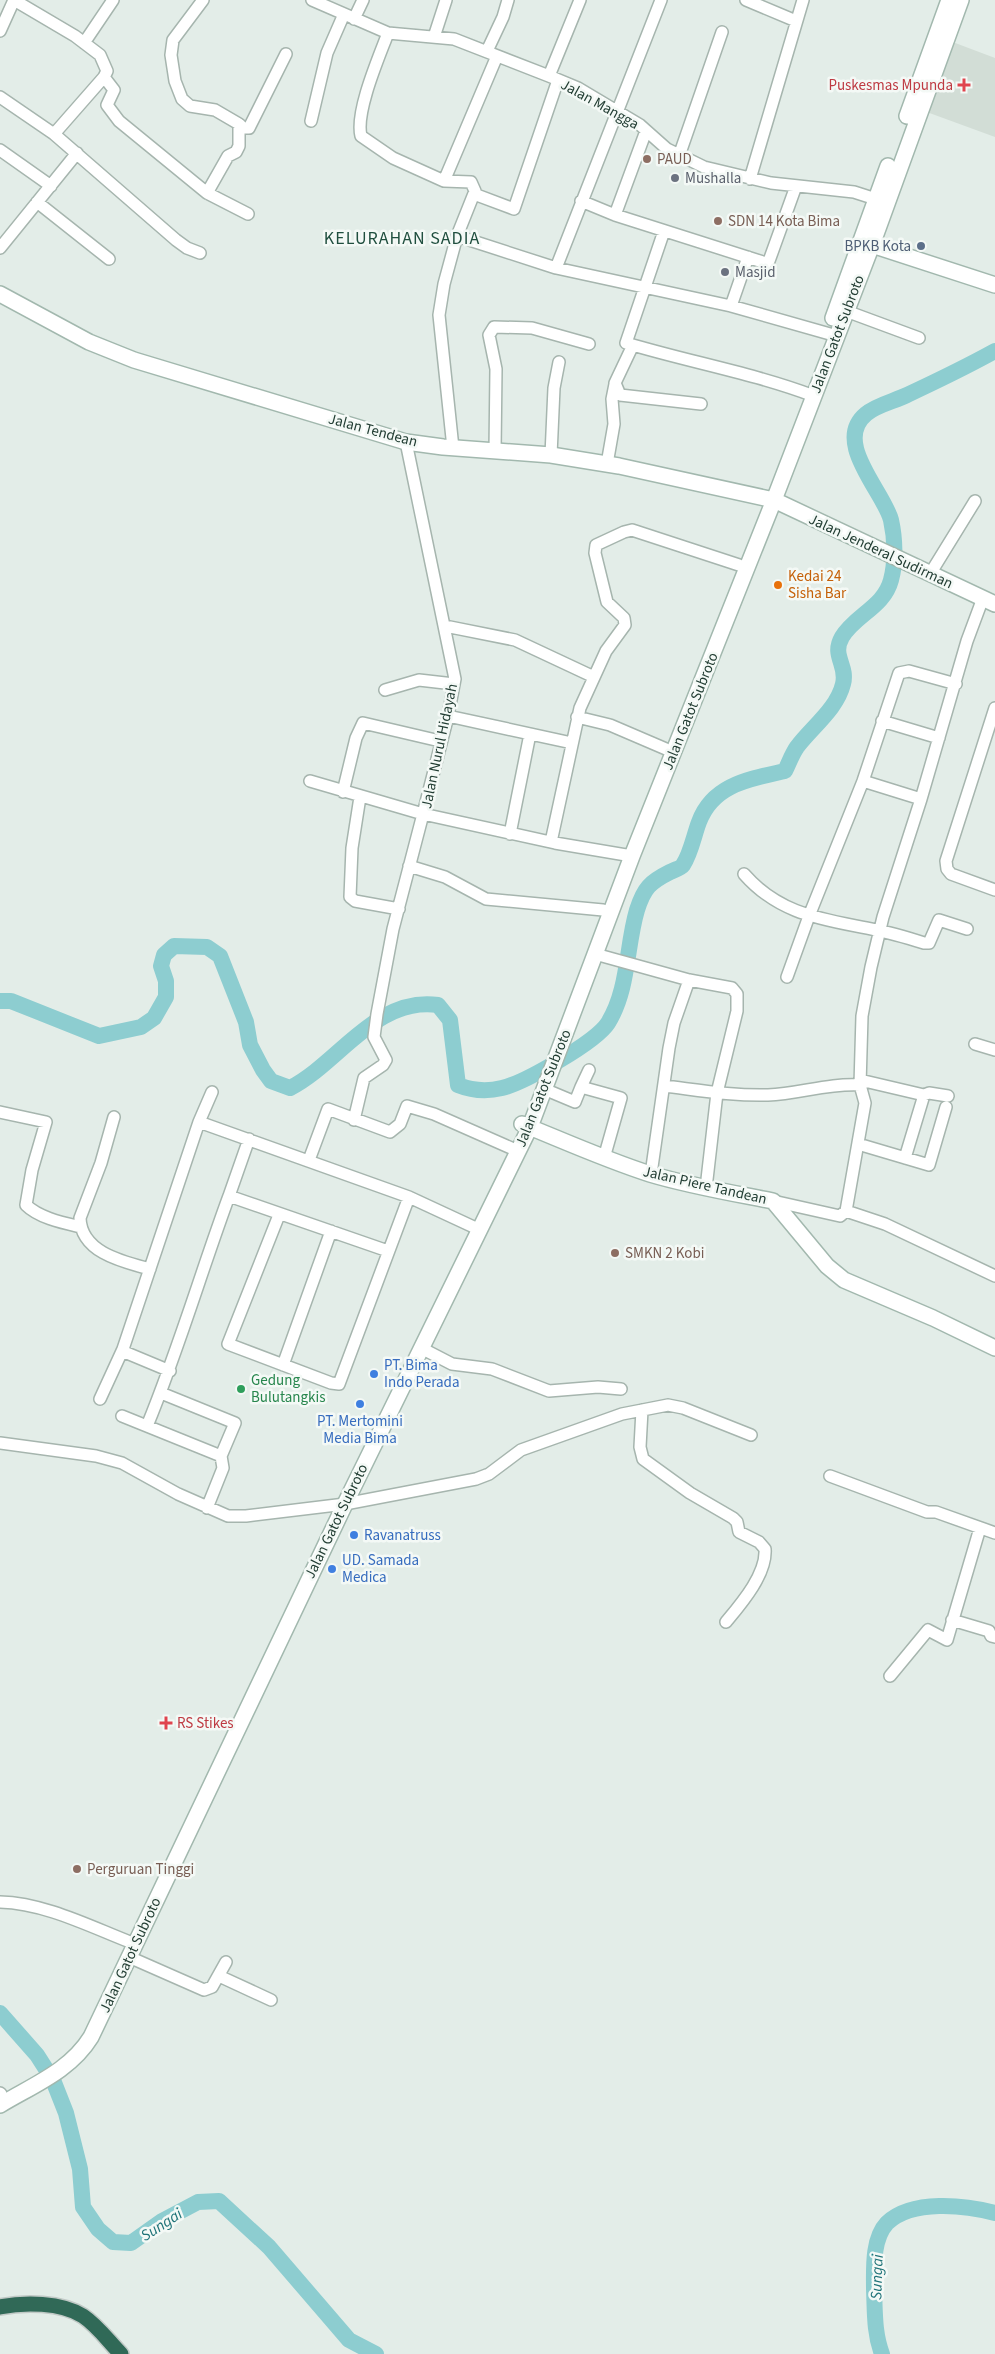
<svg xmlns="http://www.w3.org/2000/svg" width="995" height="2354" viewBox="0 0 995 2354" font-family="'Source Sans 3',sans-serif">
	<style>
		.built { fill: #d2ddd6 }
		.lines { fill: none; stroke-linecap: round; stroke-linejoin: round }
		.river { stroke: #8dcdd0; stroke-width: 16 }
		.street-casing { stroke: #a6b5ae; stroke-width: 14 }
		.secondary-casing { stroke: #a2b8ae; stroke-width: 18 }
		.highway-casing { stroke: #c1c9c6; stroke-width: 18 }
		.street { stroke: #fff; stroke-width: 11 }
		.secondary { stroke: #fff; stroke-width: 15 }
		.highway { stroke: #306957; stroke-width: 15 }
		.health-dot { fill: #e0444e; stroke: #f4f9f6; stroke-width: 2 }
		.education-dot { fill: #8d6e63; stroke: #f4f9f6; stroke-width: 2 }
		.worship-dot { fill: #6b7280; stroke: #f4f9f6; stroke-width: 2 }
		.service-dot { fill: #5c6f8a; stroke: #f4f9f6; stroke-width: 2 }
		.food-dot { fill: #e8710a; stroke: #f4f9f6; stroke-width: 2 }
		.shop-dot { fill: #3f7fe0; stroke: #f4f9f6; stroke-width: 2 }
		.leisure-dot { fill: #2e9e5b; stroke: #f4f9f6; stroke-width: 2 }
		.labels { text-anchor: middle; stroke-width: 5; stroke-linejoin: round; paint-order: stroke }
		.health-label { font-size: 15px; fill: #be3a42; stroke: #f4f9f6; text-anchor: end }
		.street-label { font-size: 15px; fill: #233e34; stroke: #f4f9f6 }
		.education-label { font-size: 15px; fill: #785e54; stroke: #f4f9f6; text-anchor: start }
		.worship-label { font-size: 15px; fill: #5b616d; stroke: #f4f9f6; text-anchor: start }
		.service-label { font-size: 15px; fill: #4e5e75; stroke: #f4f9f6; text-anchor: end }
		.food-label { font-size: 15px; fill: #c56008; stroke: #f4f9f6; text-anchor: start }
		.shop-label { font-size: 15px; fill: #366cbe; stroke: #f4f9f6; text-anchor: start }
		.leisure-label { font-size: 15px; fill: #27864d; stroke: #f4f9f6; text-anchor: start }
		.water-label { font-size: 16px; font-style: italic; fill: #1f7378; stroke: #f4f9f6 }
		.quarter-label { font-size: 18px; letter-spacing: 1px; fill: #204f3f; stroke: #f4f9f6 }
	</style>
	<rect width="100%" height="100%" fill="#e3ede8"/>
	<path class="built" d="M950 41 995 58V137L924 111Z"/>
	<g class="lines">
		<path class="river" d="M0 1001H11L99 1036 141 1027 154 1018 166 997V981L161 966 164 955 174 946 207 947 220 956 246 1022 250 1045 263 1070 271 1081 290 1088C339 1063 376 996 438 1005L450 1020 458 1085C473 1091 486 1092 502 1088 524 1083 596 1042 608 1023 629 989 626 947 637 910 644 888 650 882 670 872 674 870 681 868 683 865 691 853 694 835 699 822 713 784 750 779 785 771 789 763 792 754 797 747 812 727 837 709 843 684 848 665 831 656 842 637 855 615 884 607 891 580 896 562 895 538 891 520 884 492 832 442 866 414 876 405 895 401 907 395 937 381 966 367 995 351
			M0 2013 37 2055 53 2080 66 2113 80 2169 83 2207 98 2229 113 2242 131 2243 162 2221 198 2202 219 2201 269 2247 349 2340 376 2354
			M882 2354C874 2333 875 2312 874 2289 874 2269 872 2239 887 2223 912 2199 965 2205 995 2213"/>
		<g class="street-casing">
			<path id="street" d="M203 0 173 40 171 55 175 81 182 99 190 106 215 110 239 124V146L236 152 228 156 207 193 248 214
				M312 0 388 33 454 39 549 76 578 88 640 125 667 149 704 167 771 183 854 192 882 201
				M746 0 796 21
				M354 19 363 0
				M0 31 14 0 75 36 100 55 107 71 104 77 54 134 176 240 187 248 200 253
				M388 33C379 57 355 112 361 136L393 158 444 181 471 182 475 191 457 236 556 268 731 306 837 336
				M434 37 446 0
				M84 43 113 0
				M487 51 503 17 508 0
				M549 76 580 0
				M104 77 114 90 107 105 119 121 207 193
				M0 97 54 134
				M311 121 327 53 344 14
				M239 124 243 128H249L286 54
				M646 131 615 215 766 263 769 261 796 186
				M0 150 51 186
				M679 156 722 32
				M750 179 803 0
				M444 181 497 56
				M474 194 514 209 558 80
				M581 201 615 215
				M37 202 109 259
				M664 231 626 343C689 362 753 373 814 396
				M0 248 77 153
				M556 268 661 0
				M731 306 748 257
				M846 311 919 338
				M633 345 615 383 620 395 701 404
				M406 442 455 679 448 716 423 814 555 843 632 856
				M453 448 439 315 444 284 457 236
				M495 451 496 369 489 335 494 327 532 328 589 344
				M551 455 554 388 559 362
				M607 464 614 424 612 399 615 384
				M930 574 975 501
				M445 626 515 640 594 677
				M385 690 419 680 454 684
				M995 708 946 861 947 869 951 874 995 890
				M448 716 572 743
				M577 717 610 725 666 749
				M882 721 939 738
				M310 781 423 814 393 929 377 1014 374 1037 386 1060 383 1065 364 1078 354 1120
				M863 781 921 799
				M343 792 356 738 363 723 440 741
				M360 797 352 848 350 897 355 901 399 909
				M510 834 530 734
				M551 842 580 708 606 651 625 625 624 618 607 602 595 553 596 545 624 532 632 530 739 565
				M409 866 445 877 486 899 603 910
				M744 874C781 916 824 919 876 930 892 933 908 938 924 943H929L939 920 967 929
				M595 954 689 980 732 988 737 994V1011L717 1093 706 1188
				M787 977 809 916 863 781 899 673 909 671 956 684
				M975 1044 995 1050
				M860 1080 924 1095 929 1093 948 1096
				M664 1086C698 1090 733 1096 768 1095 799 1094 828 1083 860 1085
				M581 1087 589 1070
				M544 1089 575 1102 581 1087 621 1098 604 1158
				M0 1112 46 1122 32 1170 26 1205C39 1218 64 1223 81 1227
				M114 1117 101 1163 80 1218C81 1253 124 1262 150 1269
				M199 1122 212 1092
				M249 1139 229 1196 388 1251
				M858 1144 929 1165 946 1107
				M905 1158 924 1095
				M309 1160 328 1109 390 1132 400 1124 407 1106 434 1114 518 1151
				M651 1174 669 1048 674 1023 689 980
				M773 1201 840 1216 846 1211 865 1103 860 1085 862 1016 871 967 883 917 921 799 967 641 983 598
				M846 1211 885 1224 995 1276
				M279 1215 228 1344 331 1383 339 1384 409 1197
				M421 1348 452 1364 492 1369 549 1391 598 1387 621 1389
				M122 1351 170 1371
				M283 1365 331 1231
				M100 1399 123 1349 199 1122 409 1197 478 1229
				M642 1410 640 1447 643 1459 690 1493 733 1518 737 1522 739 1532 759 1542 765 1549C767 1574 741 1604 726 1622
				M122 1416 221 1456 235 1423 161 1393
				M147 1426C178 1351 201 1272 229 1196
				M0 1443 96 1456 122 1463 178 1494 228 1516H246L345 1504 476 1479 489 1474 521 1450 622 1414 668 1405 683 1408 751 1435
				M830 1476 927 1512H936L995 1533
				M207 1508 223 1468 221 1456
				M952 1620 989 1631 991 1636 995 1637
				M890 1676 928 1630 947 1640 980 1528
				M0 1902C44 1903 89 1926 130 1942
				M129 1957 204 1990 212 1987 226 1962
				M219 1976 271 2000
				M0 2093 1 2094"/>
		</g>
		<g class="secondary-casing">
			<path id="secondary" d="M907 116 949 0
				M872 245 995 285
				M0 294 89 342 134 360 406 442 443 447 551 455 619 466 774 500 995 604
				M833 318 888 166
				M522 1124C564 1141 606 1160 650 1174 690 1186 732 1193 773 1201L827 1266 844 1280 933 1318 995 1348
				M0 2105C33 2085 70 2071 91 2037L345 1504 530 1127 632 856 774 500 872 245 961 0"/>
		</g>
		<g class="highway-casing">
			<path id="highway" d="M0 2307C24 2302 61 2302 83 2316 98 2326 109 2342 121 2354"/>
		</g>
		<use href="#street" class="street"/>
		<use href="#secondary" class="secondary"/>
		<use href="#highway" class="highway"/>
	</g>
	<g class="health-dot">
		<path d="M961.5 77.5h5v5h5v5h-5v5h-5v-5h-5v-5h5z"/>
		<path d="M163.5 1715.5h5v5h5v5h-5v5h-5v-5h-5v-5h5z"/>
	</g>
	<g class="education-dot">
		<circle cx="647" cy="159" r="5"/>
		<circle cx="718" cy="221" r="5"/>
		<circle cx="615" cy="1253" r="5"/>
		<circle cx="77" cy="1869" r="5"/>
	</g>
	<g class="worship-dot">
		<circle cx="675" cy="178" r="5"/>
		<circle cx="725" cy="272" r="5"/>
	</g>
	<circle class="service-dot" cx="921" cy="246" r="5"/>
	<circle class="food-dot" cx="778" cy="585" r="5"/>
	<g class="shop-dot">
		<circle cx="374" cy="1374" r="5"/>
		<circle cx="360" cy="1404" r="5"/>
		<circle cx="354" cy="1535" r="5"/>
		<circle cx="332" cy="1569" r="5"/>
	</g>
	<circle class="leisure-dot" cx="241" cy="1389" r="5"/>
	<g class="labels">
		<g class="health-label">
			<text x="953" y="90">Puskesmas Mpunda</text>
			<text x="177" y="1728" text-anchor="start">RS Stikes</text>
		</g>
		<g class="street-label">
			<text transform="translate(600 104) rotate(29)" y="5">Jalan Mangga</text>
			<text transform="translate(837 334) rotate(-69)" y="5">Jalan Gatot Subroto</text>
			<text transform="translate(373 430) rotate(15)" y="5">Jalan Tendean</text>
			<text transform="translate(881 551) rotate(25)" y="5">Jalan Jenderal Sudirman</text>
			<text transform="translate(690 711) rotate(-68)" y="5">Jalan Gatot Subroto</text>
			<text transform="translate(439 746) rotate(-78)" y="5">Jalan Nurul Hidayah</text>
			<text transform="translate(543 1088) rotate(-68)" y="5">Jalan Gatot Subroto</text>
			<text transform="translate(705 1185) rotate(13)" y="5">Jalan Piere Tandean</text>
			<text transform="translate(336 1521) rotate(-64)" y="5">Jalan Gatot Subroto</text>
			<text transform="translate(130 1955) rotate(-65)" y="5">Jalan Gatot Subroto</text>
		</g>
		<g class="education-label">
			<text x="657" y="164">PAUD</text>
			<text x="728" y="226">SDN 14 Kota Bima</text>
			<text x="625" y="1258">SMKN 2 Kobi</text>
			<text x="87" y="1874">Perguruan Tinggi</text>
		</g>
		<g class="worship-label">
			<text x="685" y="183">Mushalla</text>
			<text x="735" y="277">Masjid</text>
		</g>
		<g class="service-label">
			<text x="911" y="251">BPKB Kota</text>
		</g>
		<g class="food-label">
			<text x="788" y="581">Kedai 24<tspan x="788" dy="17">Sisha Bar</tspan></text>
		</g>
		<g class="shop-label">
			<text x="384" y="1370">PT. Bima<tspan x="384" dy="17">Indo Perada</tspan></text>
			<text x="360" y="1426" text-anchor="middle">PT. Mertomini<tspan x="360" dy="17">Media Bima</tspan></text>
			<text x="364" y="1540">Ravanatruss</text>
			<text x="342" y="1565">UD. Samada<tspan x="342" dy="17">Medica</tspan></text>
		</g>
		<g class="leisure-label">
			<text x="251" y="1385">Gedung<tspan x="251" dy="17">Bulutangkis</tspan></text>
		</g>
		<g class="water-label">
			<text transform="translate(161 2224) rotate(-33)" y="6">Sungai</text>
			<text transform="translate(876 2277) rotate(-88)" y="6">Sungai</text>
		</g>
		<g class="quarter-label">
			<text x="402" y="244">KELURAHAN SADIA</text>
		</g>
	</g>
</svg>
